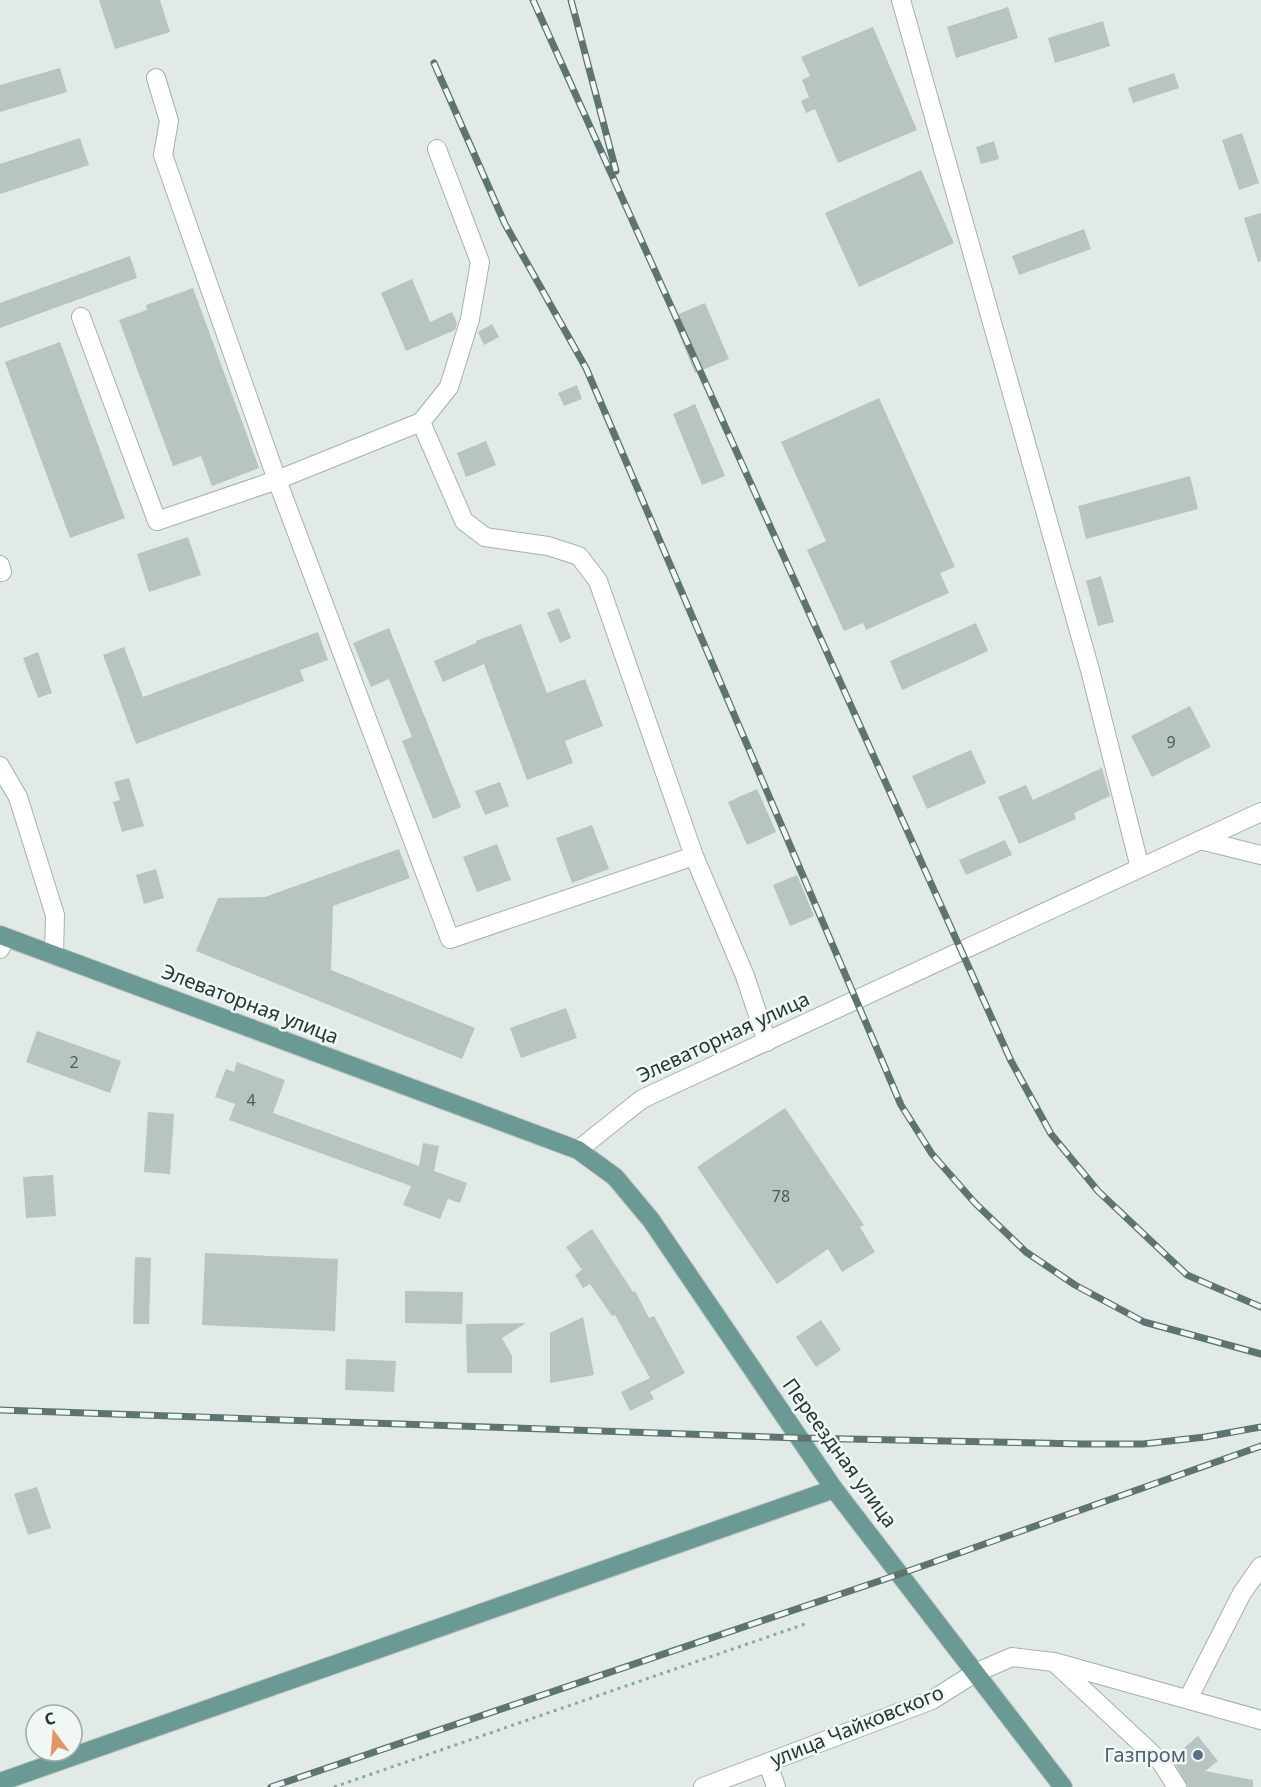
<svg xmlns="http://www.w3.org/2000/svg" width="1261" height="1787" viewBox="0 0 1261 1787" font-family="'Noto Sans',sans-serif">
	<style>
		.building { fill: #b7c4c0 }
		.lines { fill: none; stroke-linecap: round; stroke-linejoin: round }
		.minor-casing { stroke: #a5b1ae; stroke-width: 20 }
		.major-casing { stroke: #bdc4c3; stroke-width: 20 }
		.path { stroke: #85aaa3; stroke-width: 3; stroke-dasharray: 3 4.5; stroke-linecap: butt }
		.minor { stroke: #fff; stroke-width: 18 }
		.major { stroke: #6b9a95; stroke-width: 18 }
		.rail-casing { stroke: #5e7471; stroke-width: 7 }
		.rail { stroke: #f1f7f5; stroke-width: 4.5; stroke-dasharray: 14; stroke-linecap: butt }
		.service-dot { fill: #5c6f8a; stroke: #f1f7f5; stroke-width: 2 }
		.labels { text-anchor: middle; stroke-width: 5; stroke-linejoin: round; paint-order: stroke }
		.number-label { font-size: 16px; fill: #495c58 }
		.street-label { font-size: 20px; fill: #243936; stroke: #f1f7f5 }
		.service-label { font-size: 20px; fill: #4e5e75; stroke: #f1f7f5; text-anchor: end }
	</style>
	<rect width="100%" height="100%" fill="#e1eae7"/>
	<path class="building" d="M99 0H160L170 32 115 49Z
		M1008 7 1018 38 956 58 947 27Z
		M1103 21 1110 46 1055 63 1048 38Z
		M873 27 917 130 838 163 815 109 806 113 801 101 809 97 802 80 810 76 801 57Z
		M60 68 67 92 0 112V85Z
		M1174 73 1179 88 1133 103 1128 88Z
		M1242 133 1259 183 1239 190 1222 140Z
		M80 138 89 165 0 194V164Z
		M994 141 999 159 981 164 976 147Z
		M921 170 954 243 859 287 825 213Z
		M1261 213V261L1258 262 1244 218Z
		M1084 229 1091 249 1019 275 1012 256Z
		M130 256 137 278 0 328V303Z
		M412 279 430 322 452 312 457 323 455 330 406 351 381 293Z
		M193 288 259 468 212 486 201 456 173 466 119 320 147 310 146 305Z
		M705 303 729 359 695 373 672 317Z
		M492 324 499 337 484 345 478 332Z
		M60 342 125 518 70 538 5 362Z
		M577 385 582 399 564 406 558 393Z
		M879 398 955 567 940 573 949 593 866 630 863 623 844 631 807 550 826 541 781 442Z
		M695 404 725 476 702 485 673 414Z
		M486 441 496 465 466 477 457 453Z
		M1190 476 1198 509 1086 539 1078 506Z
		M188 537 201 575 149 592 137 554Z
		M1101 576 1114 622 1098 626 1086 581Z
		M559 608 571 638 560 643 547 613Z
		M976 623 988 651 902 690 890 661Z
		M521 624 547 693 585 679 603 726 565 741 573 763 527 780 484 664 443 682 434 661 476 643V641Z
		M389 628 461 807 433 819 402 741 412 737 389 679 371 687 353 643Z
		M318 632 328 660 300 670 304 681 136 744 103 655 124 647 143 697Z
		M38 652 52 693 38 698 23 658Z
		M1190 706 1211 747 1152 777 1131 736Z
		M971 750 986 783 927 809 912 776Z
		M1102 768 1110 796 1074 813 1076 819 1019 844 998 797 1026 785 1033 800Z
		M129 778 144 826 122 832 113 802 120 800 114 782Z
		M500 782 509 806 485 815 475 791Z
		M757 789 776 832 747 845 728 802Z
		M592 825 609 869 572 883 556 838Z
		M1005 840 1012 855 966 875 959 860Z
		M497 844 511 880 477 892 463 857Z
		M399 849 410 878 333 906 331 970 475 1028 462 1059 196 951 218 898 265 897Z
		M156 869 164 898 144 904 136 875Z
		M797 875 814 916 790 926 773 885Z
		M566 1008 577 1038 521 1058 510 1028Z
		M37 1031 121 1061 110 1093 26 1062Z
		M237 1062 285 1080 273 1113 419 1166 423 1143 439 1146 434 1171 467 1183 460 1203 448 1199 440 1219 403 1205 411 1186 229 1120 235 1104 215 1097 226 1069 234 1072Z
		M785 1108 864 1225 860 1227 875 1252 842 1272 828 1249 777 1284 697 1167Z
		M148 1112 174 1114 170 1174 144 1172Z
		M53 1175 56 1216 26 1218 23 1177Z
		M592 1229 633 1292 635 1291 649 1318 654 1316 685 1373 650 1392 654 1399 630 1411 621 1392 650 1378 615 1315 612 1316 590 1284 583 1288 575 1275 582 1270 566 1247Z
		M205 1253 338 1259 335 1331 202 1325Z
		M135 1257 151 1258 149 1324H133Z
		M405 1291 463 1292 462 1324 405 1323Z
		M583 1317 594 1375 550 1383V1333Z
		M821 1320 841 1350 816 1367 796 1337Z
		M526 1323 502 1338 512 1356V1373H467L466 1324Z
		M346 1359 396 1361 394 1392 345 1390Z
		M37 1487 51 1528 28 1535 14 1494Z
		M1198 1736 1218 1761 1205 1771 1253 1780V1787H1188L1172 1758Z"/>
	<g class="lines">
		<g class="minor-casing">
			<path id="minor" d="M901 0 1090 670 1140 868
				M156 78 169 121 163 155 277 480 450 939 694 856
				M81 317 157 521 277 480 421 422 449 387 470 319 480 262 437 149
				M421 422 464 521 485 537 548 546 579 556 598 581 694 856 745 976 767 1042
				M0 565 2 572H0
				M0 766 18 797 55 915 54 954
				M1200 840 1261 855
				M0 949 6 938
				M578 1150 642 1099 1261 812
				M1057 1665 1161 1762 1177 1787
				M1188 1699 1242 1593 1261 1566
				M768 1763 776 1787
				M703 1787 932 1700 975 1673 1012 1657 1054 1662 1261 1720"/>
		</g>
		<g class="major-casing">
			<path id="major" d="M0 935 578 1150 615 1177 651 1220 834 1489 1063 1787
				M0 1782 834 1489"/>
		</g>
		<path class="path" d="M334 1787 808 1623"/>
		<use href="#minor" class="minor"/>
		<use href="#major" class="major"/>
		<g class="rail-casing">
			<path id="rail" d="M533 0 1011 1061 1051 1134 1098 1191 1187 1275 1261 1307
				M571 0 616 171
				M434 63 505 224 586 368 901 1105 932 1154 975 1203 1026 1252 1075 1285 1144 1322 1261 1354
				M0 1410 800 1438 1083 1444H1143L1205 1437 1261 1427
				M271 1787 900 1574 1261 1446"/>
		</g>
		<use href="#rail" class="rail"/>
	</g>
	<circle class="service-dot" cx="1198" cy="1755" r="6"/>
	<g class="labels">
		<g class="number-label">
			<text x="1171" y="748">9</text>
			<text x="74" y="1068">2</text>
			<text x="251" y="1106">4</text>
			<text x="781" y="1202">78</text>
		</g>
		<g class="street-label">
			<text transform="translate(250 1004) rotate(21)" y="7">Элеваторная улица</text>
			<text transform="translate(723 1037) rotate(-25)" y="7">Элеваторная улица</text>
			<text transform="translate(840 1453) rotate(54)" y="7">Переездная улица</text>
			<text transform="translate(857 1726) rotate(-22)" y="7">улица Чайковского</text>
		</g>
		<g class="service-label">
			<text x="1186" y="1762">Газпром</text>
		</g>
	</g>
	<g transform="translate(54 1733) rotate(344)"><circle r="28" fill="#f1f7f5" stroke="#9faba9" stroke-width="1.5"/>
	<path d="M0-4.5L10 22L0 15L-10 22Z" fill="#e29667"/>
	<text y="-9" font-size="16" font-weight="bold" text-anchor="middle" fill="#243936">С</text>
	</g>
</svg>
